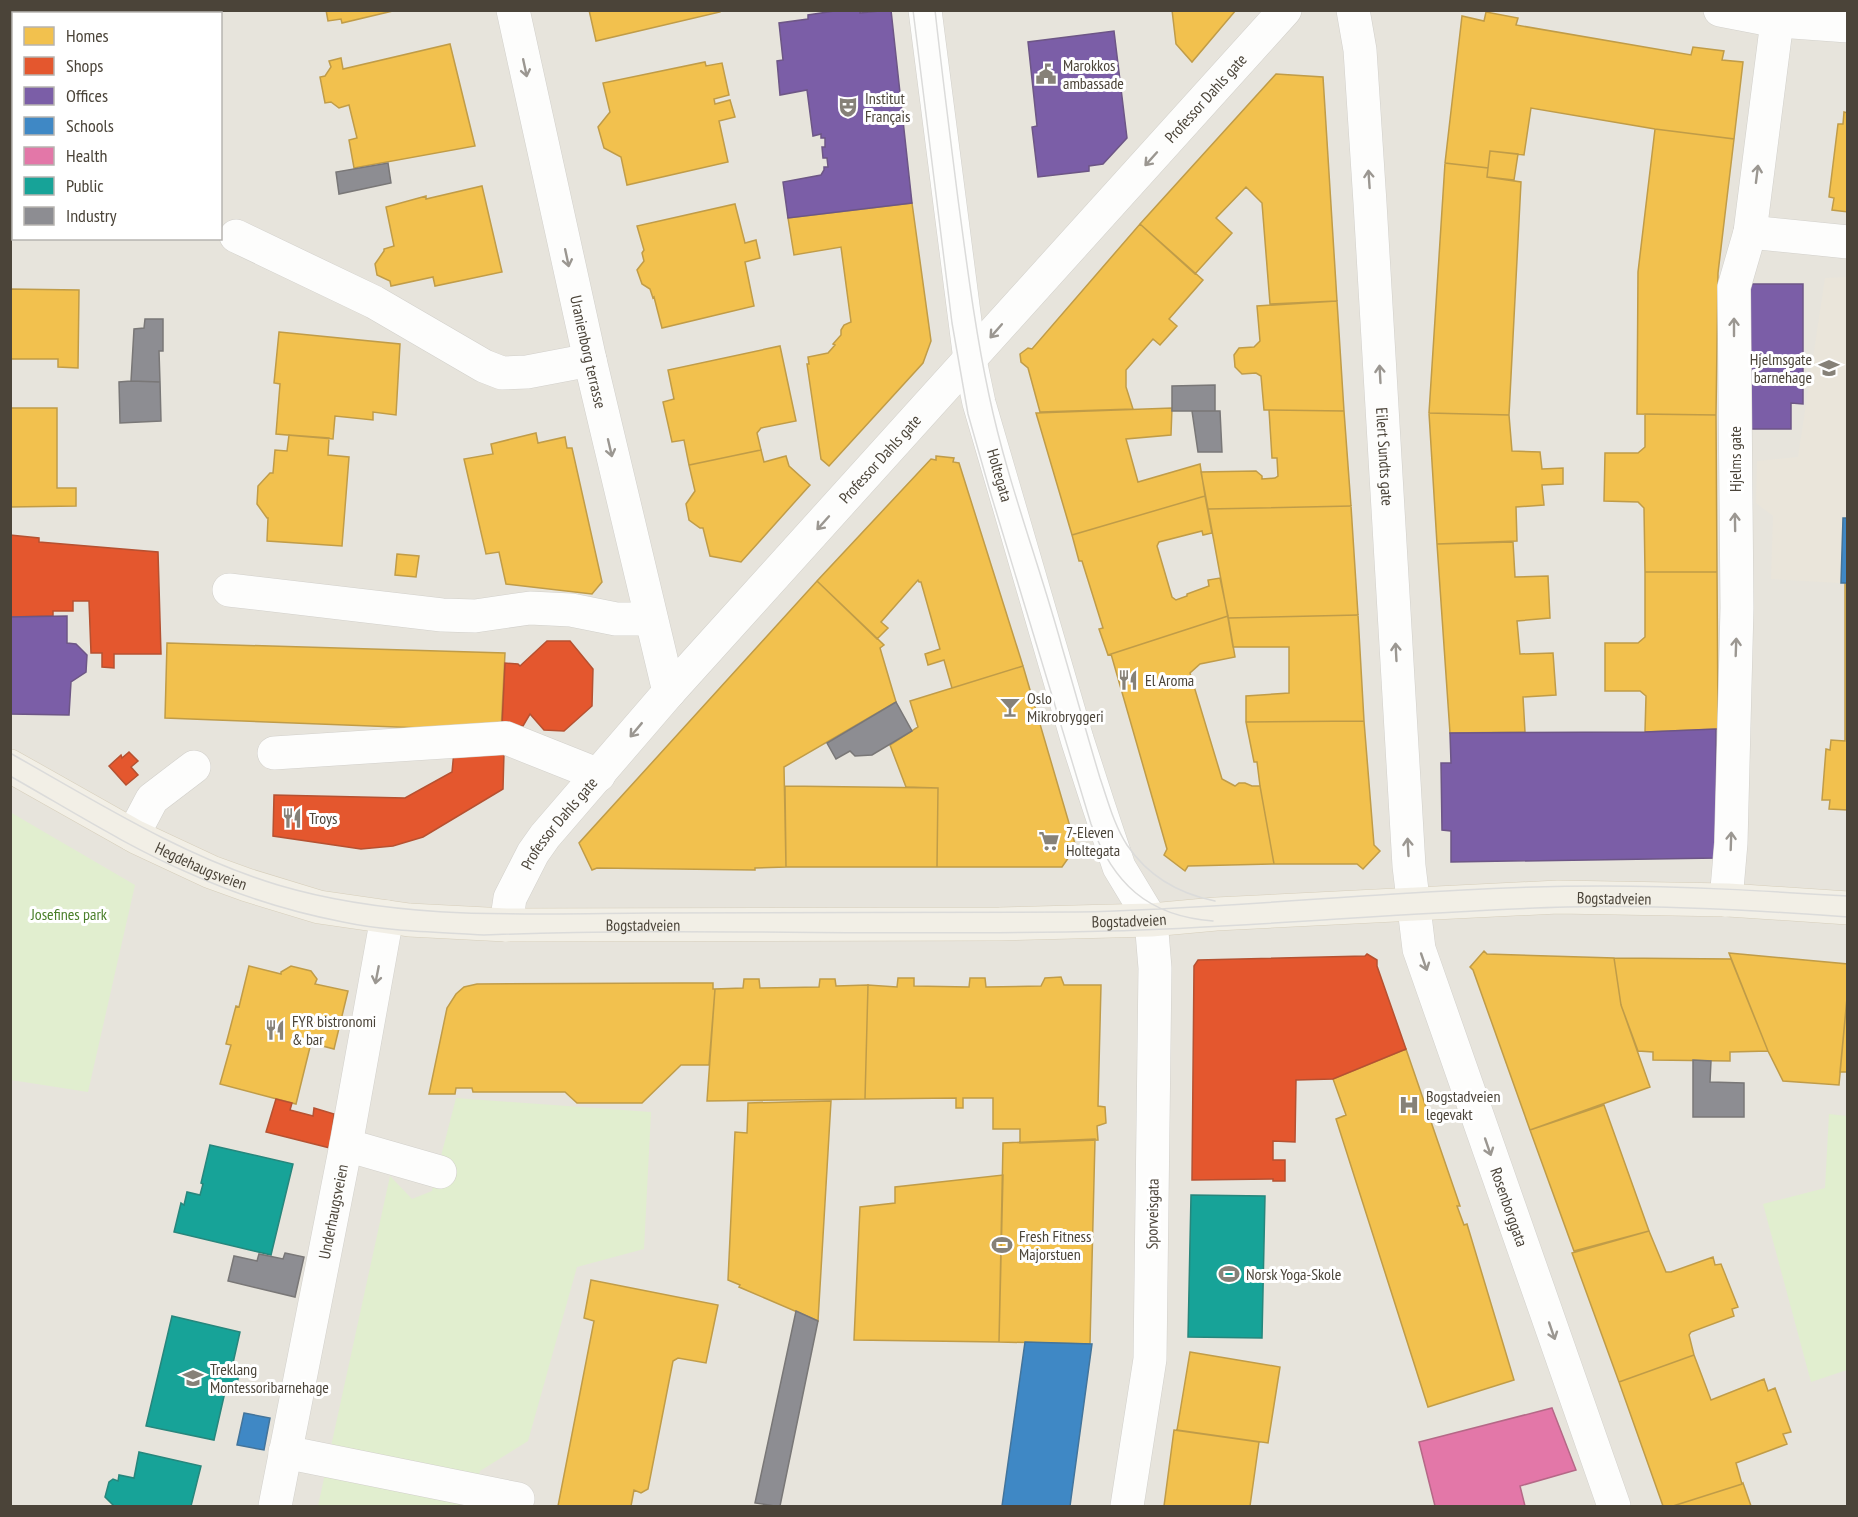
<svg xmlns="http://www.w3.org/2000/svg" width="1858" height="1517" viewBox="0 0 1858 1517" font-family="'PT Sans Narrow',sans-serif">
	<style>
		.residential { fill: #e7e4dc; fill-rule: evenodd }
		.education { fill: #eae5da }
		.green { fill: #e1eecf }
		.homes { fill: #f2c14e; stroke: #c09c48; stroke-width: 1.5 }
		.shops { fill: #e4572e; stroke: #b65131; stroke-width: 1.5 }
		.offices { fill: #7b5ea7; stroke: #6d5686; stroke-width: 1.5 }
		.schools { fill: #3f88c5; stroke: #43749b; stroke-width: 1.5 }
		.health { fill: #e377a8; stroke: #b56887; stroke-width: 1.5 }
		.public { fill: #17a398; stroke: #27867c; stroke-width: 1.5 }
		.industry { fill: #8d8d92; stroke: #797777; stroke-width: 1.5 }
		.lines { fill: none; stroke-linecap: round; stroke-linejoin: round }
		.minor-casing { stroke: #d2d0cb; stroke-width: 34 }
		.major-casing { stroke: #d6cebb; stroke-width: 34 }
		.minor { stroke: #fdfdfc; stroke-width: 33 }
		.major { stroke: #f2efe6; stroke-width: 33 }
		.tram { stroke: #dbdbda; stroke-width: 1.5 }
		.oneway { stroke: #9b9791 }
		.labels { text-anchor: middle; stroke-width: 6; stroke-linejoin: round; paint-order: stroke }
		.poi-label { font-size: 16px; fill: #4b4439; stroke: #fff; text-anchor: start }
		.street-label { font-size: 16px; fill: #4b4439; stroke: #fff }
		.park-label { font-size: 16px; fill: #4a7f2a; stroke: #fff }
	</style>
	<rect width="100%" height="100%" fill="#f4f2ee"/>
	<path class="residential" d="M10 11H1847V1506H11ZM14 14H220V238H14Z"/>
	<path class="education" d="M1847 277 1848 518 1843 519 1841 583 1771 579 1773 516 1756 503 1757 461 1798 457 1825 278Z"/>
	<path class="green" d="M10 812 135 885 88 1092 11 1080Z
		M456 1098 651 1112 644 1249 577 1267 528 1441 480 1471 471 1506H318L390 1176 412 1199 432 1191Z
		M1829 1114 1847 1116V1370L1811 1382 1763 1204 1825 1188Z"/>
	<path class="homes" d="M10 10H75V14H14V45H10Z
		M326 10H397L342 23 341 19 328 21Z
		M589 10H720V12L596 41Z
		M1172 10H1236L1192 62 1176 44Z
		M1486 12 1518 18 1516 25 1691 55 1693 47 1724 51 1722 60 1743 62 1734 139 1655 129 1531 108 1524 155 1490 151 1488 168 1445 163 1462 16 1484 21Z
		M450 44 475 146 354 168 349 140 357 138 349 105 339 108 331 102 325 103 320 77 325 76 331 67 329 61 341 58 343 69Z
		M705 62 706 66 722 63 729 95 714 99 715 104 730 100 735 117 719 121 728 162 627 185 621 157 604 148 598 127 610 112 603 83Z
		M1276 74 1323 77 1337 301 1270 304 1262 203 1246 187 1216 218 1232 233 1195 274 1140 224Z
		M10 112H14V184H10Z
		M1844 112 1848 113V212L1832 210 1834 198 1829 197 1838 124H1843Z
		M1655 129 1734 139 1718 273 1716 415 1637 414 1638 272Z
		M1490 151 1518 154 1514 180 1487 177Z
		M1445 163 1488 168 1487 177 1521 182 1509 415 1429 413Z
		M482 186 502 272 435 286 433 277 391 286 390 281 377 275 375 264 384 251V249L394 246 386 207 426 196V199Z
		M912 203 931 341 923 363 829 466 821 459 807 364H809L808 357 828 353 835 345 833 344 841 335V330L844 325 851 322 841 247 794 255 788 218Z
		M735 204 745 243 756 240 760 258 745 262 754 306 662 328 654 297 653 298 650 289 642 284 637 270 644 261 642 253 644 250 637 226Z
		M1140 224 1203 280 1169 319 1177 326 1160 345 1153 339 1126 370V387L1133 409 1040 412 1028 368 1021 362 1020 354 1028 348 1032 349Z
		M10 289 79 290 78 368 58 367V359H10Z
		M1337 301 1344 411 1264 410 1261 376 1256 373 1242 374 1235 367 1234 355 1239 348 1254 347 1260 341 1257 306Z
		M279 332 400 344 396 415 373 412V420L335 416 333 439 276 434 280 384 274 383Z
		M780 346 796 421 761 428 757 433 761 450 689 465 684 440 672 442 663 402 674 399 668 370Z
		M10 408H57V488H76V506L10 507Z
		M1172 408 1171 435 1126 439 1138 482 1200 464 1205 496 1072 535 1036 413Z
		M1269 410 1344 411 1351 506 1208 509 1201 472 1256 471 1262 476V479L1275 478 1278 476 1277 458H1272Z
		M1429 413 1509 415 1512 451 1540 452 1542 469 1563 468V484L1542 485 1544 505 1516 507 1517 541 1437 544Z
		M1645 414 1716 415 1717 572H1645L1644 508 1638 502 1604 501 1605 453H1638L1645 447Z
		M536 433 538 443 565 437 567 448H572L602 582 592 594 506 584 499 552 486 554 464 459 493 454 491 444Z
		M289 435 329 438 328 455 349 457 342 546 267 541 268 518H267L257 504 258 486 270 473H273L275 450 287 451Z
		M761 450 764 462 786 456 789 466 810 485 741 562 710 556 703 528H700L689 520 686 504 695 491 689 465Z
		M936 456 954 458 953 462 959 463 1023 666 952 688 944 660 928 665 925 654 940 649 921 582H919L918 580 881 622 888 628 877 639 817 581 931 459 936 460Z
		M1205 496 1212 533 1203 535 1202 531 1159 542 1157 546 1172 597 1176 600 1187 596V594L1209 586 1208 580 1220 578 1228 616 1108 655 1099 629 1103 628 1082 561H1079L1072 535Z
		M1351 506 1358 615 1228 618 1208 509Z
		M1513 542 1515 577 1548 576 1550 618 1517 621 1520 654 1553 653 1556 695 1523 697 1525 732 1450 733 1437 544Z
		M397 554 419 556 416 577 395 575Z
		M1645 572H1717L1718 729 1645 732 1646 696 1640 691H1605V643H1638L1645 637Z
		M817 581 884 645 880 648 896 702 784 767 786 867 755 868V870L597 868 592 870 579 843Z
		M1845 583H1848V810L1829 809 1830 800H1822L1826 749 1830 750 1831 740 1845 741Z
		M1358 615 1364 721 1246 722V696L1289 693V647H1233L1228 618Z
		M1228 616 1235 657 1200 664 1190 673 1222 779 1235 786 1239 783H1245L1252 786H1260L1274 864 1188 866 1185 871 1164 855 1167 849 1111 654Z
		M167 643 505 653 501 731 165 718Z
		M1023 666 1076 847 1062 867H937L938 788 906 787 890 745 918 727 910 701Z
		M1364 721 1374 845 1380 851 1363 869 1357 864H1274L1260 786 1257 762H1254L1246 722Z
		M785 786 938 788 937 867H786Z
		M1484 951 1487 954 1614 958 1621 1005 1650 1087 1530 1130 1473 970 1470 967Z
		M1729 953 1848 964V987L1839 1085 1783 1081 1768 1051Z
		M1614 958 1731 959 1768 1051 1730 1052V1061L1653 1060V1052L1638 1051 1621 1005Z
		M249 966 281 974V972L291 966 311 971 317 979 315 984 348 991 334 1049 311 1043 296 1104 220 1084 231 1045 226 1044 236 1006 239 1007Z
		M1061 977 1064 985H1101L1098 1106 1105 1107 1106 1123 1097 1126 1098 1140 1020 1143V1129H993V1098H963V1108H956V1098L865 1099 868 985 897 987 898 978H914V986L969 987 970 978H985L986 987 1041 986 1045 978Z
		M744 979H759L760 988 819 987 820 979H835L836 986 868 985 865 1099 707 1101 715 989 743 988Z
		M684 983H713V989H715L709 1065H681L642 1103H577L565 1092H473L472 1088H456L455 1094H429L447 1008 456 994 464 987 477 984Z
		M1848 987V1072H1840Z
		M1406 1049 1460 1206H1457L1464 1225 1467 1224 1514 1380 1428 1407 1336 1119 1346 1115 1333 1079Z
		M831 1101 818 1321 739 1287 740 1285 728 1280 735 1132 747 1133 748 1103Z
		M1604 1105 1649 1231 1574 1251 1530 1130Z
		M1095 1139 1090 1344 999 1342 1003 1143Z
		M1003 1175 999 1342 854 1340 860 1207 895 1203V1187Z
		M1649 1231 1666 1272H1671L1713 1257 1715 1265 1721 1264 1738 1307 1732 1309 1734 1316 1691 1332 1689 1335 1694 1355 1619 1382 1572 1253Z
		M591 1280 718 1305 706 1363 678 1358 673 1361 648 1489 641 1493 634 1490 631 1506H558L594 1321 584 1318Z
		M1190 1352 1280 1367 1268 1443 1177 1430Z
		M1694 1355 1711 1400 1764 1379 1768 1391 1775 1388 1791 1432 1783 1434 1787 1444 1736 1463 1742 1484 1673 1506H1663L1619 1382Z
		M1174 1430 1259 1442 1250 1506H1164Z
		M1743 1483 1751 1506H1673L1742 1484Z"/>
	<path class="shops" d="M10 535 39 538V542L158 552 161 654H114V668L102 667V653H91L89 601H73V611H53V616L10 617Z
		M547 641H570L593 669 592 706 564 731 544 730 530 714 523 726 502 725 505 663 518 664 520 666Z
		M454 751 504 752 503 789 423 837 393 846 361 849 273 836 274 795 405 798 452 772Z
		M129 752 138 761 131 767 138 775 126 785 109 766 121 755 122 758Z
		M1367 954 1377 960V966L1406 1049 1333 1079 1296 1080 1295 1142 1273 1141V1160H1285V1181H1273V1179L1192 1180 1194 966 1198 960 1365 956Z
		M276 1099 292 1103 290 1110 313 1116 314 1108 334 1114 330 1148 266 1132Z"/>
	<path class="offices" d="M841 10H860V13L891 10 912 203 788 218 783 182 821 175 824 170V167H828L827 158H823L822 147H825V138H821V134L813 136 807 90 780 95 777 61 783 60 779 23 808 19V15Z
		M1114 31 1127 138 1103 164 1089 166V171L1038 177 1032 127 1037 126 1028 42Z
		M1742 284H1803V404L1791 403V429H1745Z
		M67 616V643L76 644 87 655 86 672 71 682 69 715 10 714V617Z
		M1716 729 1717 858 1451 862V831L1442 830 1441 763H1451L1450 733 1645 732Z"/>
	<path class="schools" d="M1843 518H1848V583H1841Z
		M1025 1342 1092 1344 1070 1506H1002Z
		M244 1413 270 1418 264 1450 237 1445Z"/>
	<path class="health" d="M1552 1408 1576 1470 1520 1486 1525 1506H1435L1419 1442Z"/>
	<path class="public" d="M210 1145 293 1164 271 1255 174 1232 181 1203 184 1205 187 1192 200 1195 203 1184 201 1183Z
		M1191 1195 1265 1196 1262 1338 1188 1337Z
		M172 1316 240 1332 231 1372 239 1374 235 1394 225 1392 214 1440 146 1426Z
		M139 1452 201 1466 191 1506H112L113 1505 105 1497 109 1482 113 1479 118 1481 119 1475 134 1478Z"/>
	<path class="industry" d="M388 163 391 183 339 194 336 172Z
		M145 319H163V351H159L160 382 131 381 134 329 144 328Z
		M131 381 160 382 161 421 120 423 119 382Z
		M1215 385V411H1172V386Z
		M1192 411H1220L1222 452H1198Z
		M896 702 912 731 872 755 855 756 850 751 836 759 827 743Z
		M1693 1060 1711 1061 1710 1082 1744 1083V1117H1693Z
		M285 1253 304 1257 295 1297 228 1281 234 1256 257 1261 259 1254 283 1259Z
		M796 1311 818 1321 780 1506H775L755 1503Z"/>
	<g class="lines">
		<g class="minor-casing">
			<g id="minor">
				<path id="s1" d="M513 10 590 360 669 692"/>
				<path id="s2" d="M925 10 970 360 979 403 1077 739 1098 804 1119 867 1151 920 1155 968 1150 1359 1127 1506"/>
				<path id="s3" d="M1353 10 1360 50 1370 203 1409 866 1419 949 1614 1506"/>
				<path d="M1720 10 1777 21 1848 26"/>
				<path d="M1750 232 1848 242"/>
				<path d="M236 236 374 302 484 366 502 373 527 372 590 360"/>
				<path d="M229 590 442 615 475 616 530 608 571 610 616 619H651"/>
				<path d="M274 753 506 738 599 775"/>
				<path d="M133 835 152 799 194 767"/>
				<path d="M1726 900 1731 843 1737 608 1734 287 1750 232 1777 21"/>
				<path id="s4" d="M506 925 510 898 533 853 545 836 669 692 1285 10"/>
				<path d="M346 1145 440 1172"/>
				<path d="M285 1452 518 1499"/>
				<path id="s5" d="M275 1506 346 1145 387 917"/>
			</g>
		</g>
		<g class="major-casing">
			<g id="major">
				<path id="s6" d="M10 766 136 837 211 872 247 885 319 907 409 920 506 925 999 924 1151 920 1216 914 1558 897 1728 900 1848 908"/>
			</g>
		</g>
		<use href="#minor" class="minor"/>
		<use href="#major" class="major"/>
		<path class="tram" d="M913 10 952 323 968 414 989 488 1091 824C1113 883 1147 916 1213 921
			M935 10C942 73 950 136 958 199 967 265 975 330 989 395 1007 481 1039 563 1062 647 1075 691 1087 735 1100 778 1108 801 1114 825 1127 845 1148 876 1180 894 1215 901
			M10 753C97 802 182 856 278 885 399 921 526 914 651 913 793 913 935 912 1077 912 1253 908 1427 886 1603 886 1684 886 1766 891 1848 896
			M10 776C70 810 128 847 191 874 240 896 291 912 343 922 390 932 437 932 484 935 692 927 900 937 1108 931 1261 927 1414 911 1567 907 1660 905 1754 910 1848 917"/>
	</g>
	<defs><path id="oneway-shaft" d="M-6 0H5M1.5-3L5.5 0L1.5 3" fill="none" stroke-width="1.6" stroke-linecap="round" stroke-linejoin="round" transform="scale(1.5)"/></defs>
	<g class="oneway">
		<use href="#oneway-shaft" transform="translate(525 68) rotate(78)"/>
		<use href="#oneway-shaft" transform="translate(1151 159) rotate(132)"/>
		<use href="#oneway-shaft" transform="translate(1757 174) rotate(-83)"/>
		<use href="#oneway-shaft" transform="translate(1369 179) rotate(-94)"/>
		<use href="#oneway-shaft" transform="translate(567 258) rotate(78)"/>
		<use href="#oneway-shaft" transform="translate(1734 327) rotate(-90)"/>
		<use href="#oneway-shaft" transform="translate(996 331) rotate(131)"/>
		<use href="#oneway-shaft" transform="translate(1380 374) rotate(-93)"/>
		<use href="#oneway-shaft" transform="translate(610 448) rotate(77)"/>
		<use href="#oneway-shaft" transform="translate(1735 522) rotate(-91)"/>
		<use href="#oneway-shaft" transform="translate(823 523) rotate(132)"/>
		<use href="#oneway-shaft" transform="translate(1736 647) rotate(-88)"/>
		<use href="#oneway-shaft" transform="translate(1396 652) rotate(-93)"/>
		<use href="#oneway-shaft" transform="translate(636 730) rotate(130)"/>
		<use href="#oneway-shaft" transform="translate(1731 841) rotate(-88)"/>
		<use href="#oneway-shaft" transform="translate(1408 847) rotate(-93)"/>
		<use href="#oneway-shaft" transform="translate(1424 962) rotate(71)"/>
		<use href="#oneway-shaft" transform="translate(377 975) rotate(101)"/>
		<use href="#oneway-shaft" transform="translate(1488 1147) rotate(71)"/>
		<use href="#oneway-shaft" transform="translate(1552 1331) rotate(71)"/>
	</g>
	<defs>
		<g id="civic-bare" transform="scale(1.62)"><path d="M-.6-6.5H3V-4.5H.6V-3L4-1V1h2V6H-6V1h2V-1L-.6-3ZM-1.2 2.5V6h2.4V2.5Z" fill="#868178" stroke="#fff" stroke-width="2.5" paint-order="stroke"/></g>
		<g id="theatre-bare" transform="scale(1.62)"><path d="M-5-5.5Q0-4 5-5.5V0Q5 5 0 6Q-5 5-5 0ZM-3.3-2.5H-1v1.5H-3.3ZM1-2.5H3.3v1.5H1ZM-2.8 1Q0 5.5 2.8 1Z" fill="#868178" stroke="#fff" stroke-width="2.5" paint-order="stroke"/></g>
		<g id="school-bare" transform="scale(1.62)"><path d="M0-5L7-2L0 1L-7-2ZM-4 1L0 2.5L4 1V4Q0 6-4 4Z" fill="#868178" stroke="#fff" stroke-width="2.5" paint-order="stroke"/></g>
		<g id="restaurant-bare" transform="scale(1.62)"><path d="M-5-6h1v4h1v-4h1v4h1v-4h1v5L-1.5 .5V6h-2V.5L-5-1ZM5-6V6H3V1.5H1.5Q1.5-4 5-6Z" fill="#868178" stroke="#fff" stroke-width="2.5" paint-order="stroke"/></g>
		<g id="bar-bare" transform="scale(1.62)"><path d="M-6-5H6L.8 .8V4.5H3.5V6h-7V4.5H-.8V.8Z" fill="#868178" stroke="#fff" stroke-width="2.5" paint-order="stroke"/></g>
		<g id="supermarket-bare" transform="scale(1.62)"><path d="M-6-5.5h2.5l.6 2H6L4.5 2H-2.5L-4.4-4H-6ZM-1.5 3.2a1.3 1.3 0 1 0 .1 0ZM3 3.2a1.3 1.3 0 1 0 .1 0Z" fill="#868178" stroke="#fff" stroke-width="2.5" paint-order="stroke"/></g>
		<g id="hospital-bare" transform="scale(1.62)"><path d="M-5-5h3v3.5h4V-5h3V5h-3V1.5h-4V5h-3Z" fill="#868178" stroke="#fff" stroke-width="2.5" paint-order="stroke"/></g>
		<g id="stadium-bare" transform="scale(1.62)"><path d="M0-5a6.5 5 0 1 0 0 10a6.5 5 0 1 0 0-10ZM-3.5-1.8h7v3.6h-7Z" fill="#868178" stroke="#fff" stroke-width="2.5" paint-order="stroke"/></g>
	</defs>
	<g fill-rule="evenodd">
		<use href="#civic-bare" x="1046" y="74"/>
		<use href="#theatre-bare" x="848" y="107"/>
		<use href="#school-bare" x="1829" y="368"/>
		<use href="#restaurant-bare" x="1128" y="680"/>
		<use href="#bar-bare" x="1010" y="707"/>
		<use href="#restaurant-bare" x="292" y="818"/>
		<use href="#supermarket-bare" x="1049" y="841"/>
		<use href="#restaurant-bare" x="275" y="1030"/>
		<use href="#hospital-bare" x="1409" y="1105"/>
		<use href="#stadium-bare" x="1002" y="1245"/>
		<use href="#stadium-bare" x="1229" y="1274"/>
		<use href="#school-bare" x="193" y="1378"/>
	</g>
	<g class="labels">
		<g class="poi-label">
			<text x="1063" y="71">Marokkos<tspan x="1063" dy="18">ambassade</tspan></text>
			<text x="865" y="104">Institut<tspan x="865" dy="18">Français</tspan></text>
			<text x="1812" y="365" text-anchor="end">Hjelmsgate<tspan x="1812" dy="18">barnehage</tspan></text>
			<text x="1145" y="686">El Aroma</text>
			<text x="1027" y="704">Oslo<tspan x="1027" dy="18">Mikrobryggeri</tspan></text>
			<text x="309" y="824">Troys</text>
			<text x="1066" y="838">7-Eleven<tspan x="1066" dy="18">Holtegata</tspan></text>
			<text x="292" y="1027">FYR bistronomi<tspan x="292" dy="18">&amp; bar</tspan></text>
			<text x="1426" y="1102">Bogstadveien<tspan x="1426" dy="18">legevakt</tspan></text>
			<text x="1019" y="1242">Fresh Fitness<tspan x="1019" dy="18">Majorstuen</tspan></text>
			<text x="1246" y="1280">Norsk Yoga-Skole</text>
			<text x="210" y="1375">Treklang<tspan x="210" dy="18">Montessoribarnehage</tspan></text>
		</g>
		<g class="street-label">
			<text dy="6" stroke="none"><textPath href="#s4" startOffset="1089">Professor Dahls gate</textPath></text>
			<text dy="6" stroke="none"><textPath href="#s1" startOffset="350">Uranienborg terrasse</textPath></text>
			<text dy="6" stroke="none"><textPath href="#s3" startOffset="448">Eilert Sundts gate</textPath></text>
			<text dy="6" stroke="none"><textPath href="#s4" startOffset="603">Professor Dahls gate</textPath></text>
			<text transform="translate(1735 459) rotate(-90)" y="6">Hjelms gate</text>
			<text dy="6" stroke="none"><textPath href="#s2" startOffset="472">Holtegata</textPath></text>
			<text dy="6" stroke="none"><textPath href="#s4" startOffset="117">Professor Dahls gate</textPath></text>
			<text dy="6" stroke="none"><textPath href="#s6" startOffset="216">Hegdehaugsveien</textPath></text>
			<text dy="6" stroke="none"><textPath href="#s6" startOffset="1638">Bogstadveien</textPath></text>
			<text dy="6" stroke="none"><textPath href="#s6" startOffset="1152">Bogstadveien</textPath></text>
			<text dy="6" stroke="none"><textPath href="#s6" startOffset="666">Bogstadveien</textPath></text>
			<text dy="6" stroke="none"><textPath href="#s3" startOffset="1215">Rosenborggata</textPath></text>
			<text dy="6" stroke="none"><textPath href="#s5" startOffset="300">Underhaugsveien</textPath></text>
			<text transform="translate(1152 1214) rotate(-89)" y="6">Sporveisgata</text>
		</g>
		<g class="park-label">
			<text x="69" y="920">Josefines park</text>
		</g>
	</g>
	<rect width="1858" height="1517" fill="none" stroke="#4b4439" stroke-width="24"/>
	<rect x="12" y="12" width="210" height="228" fill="#ffffff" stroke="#b7b4b0" stroke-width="1.5"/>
	<rect x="24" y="27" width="30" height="18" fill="#f2c14e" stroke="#b7b4b0" stroke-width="1.5"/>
	<text x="66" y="42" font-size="18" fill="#4b4439">Homes</text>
	<rect x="24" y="57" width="30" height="18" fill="#e4572e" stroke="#b7b4b0" stroke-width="1.5"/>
	<text x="66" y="72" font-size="18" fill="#4b4439">Shops</text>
	<rect x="24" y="87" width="30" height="18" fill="#7b5ea7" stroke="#b7b4b0" stroke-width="1.5"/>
	<text x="66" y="102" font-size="18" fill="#4b4439">Offices</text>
	<rect x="24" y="117" width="30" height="18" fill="#3f88c5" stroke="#b7b4b0" stroke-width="1.5"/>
	<text x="66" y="132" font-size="18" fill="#4b4439">Schools</text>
	<rect x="24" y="147" width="30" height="18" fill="#e377a8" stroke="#b7b4b0" stroke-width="1.5"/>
	<text x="66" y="162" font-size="18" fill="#4b4439">Health</text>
	<rect x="24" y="177" width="30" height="18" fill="#17a398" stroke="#b7b4b0" stroke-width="1.5"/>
	<text x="66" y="192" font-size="18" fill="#4b4439">Public</text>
	<rect x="24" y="207" width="30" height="18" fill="#8d8d92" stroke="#b7b4b0" stroke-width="1.5"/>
	<text x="66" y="222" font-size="18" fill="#4b4439">Industry</text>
</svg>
